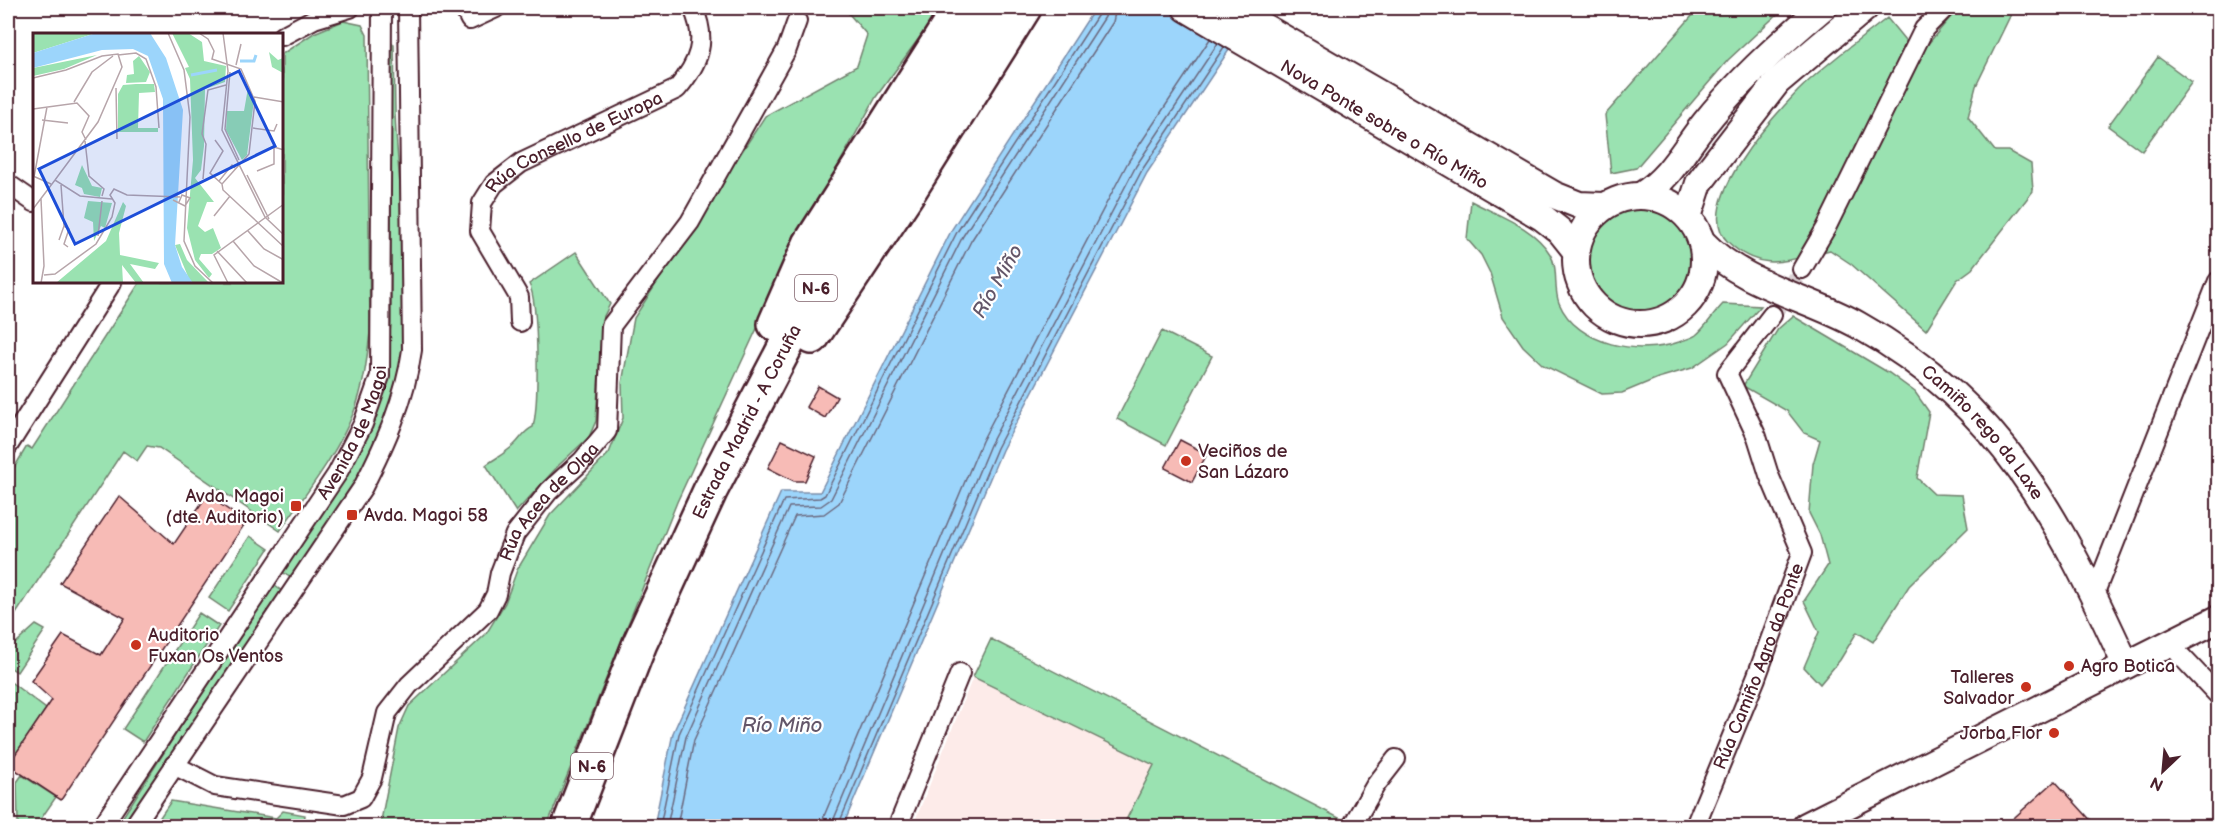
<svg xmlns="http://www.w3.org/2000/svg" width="2226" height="834" viewBox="0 0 2226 834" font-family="'Balsamiq Sans',sans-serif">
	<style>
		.built { fill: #fdebe9 }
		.green { fill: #9ae2b1; stroke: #72806e; stroke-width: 1.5 }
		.water { fill: #9cd5fb; stroke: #7b8ca8; stroke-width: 1.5 }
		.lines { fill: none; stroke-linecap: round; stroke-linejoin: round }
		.shore { stroke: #6b687e; stroke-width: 1.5 }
		.building { fill: #f7bbb6; stroke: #4a1f2b; stroke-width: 1.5 }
		.street-tunnel { stroke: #dbd2d5; stroke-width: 18; stroke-dasharray: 18 9; stroke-linecap: butt }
		.street-casing { stroke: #4a1f2b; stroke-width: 22 }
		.secondary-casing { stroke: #4a1f2b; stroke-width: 30 }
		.highway-casing { stroke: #4a1f2b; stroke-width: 38 }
		.street { stroke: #fff; stroke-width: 18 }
		.secondary { stroke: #fff; stroke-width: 26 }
		.highway { stroke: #fff; stroke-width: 33 }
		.poi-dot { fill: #c8321e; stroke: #fff; stroke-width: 2 }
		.labels { text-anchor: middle; stroke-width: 4.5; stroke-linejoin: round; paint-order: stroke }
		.shield { fill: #fff; stroke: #80626b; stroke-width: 1.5 }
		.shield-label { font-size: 16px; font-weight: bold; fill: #4a1f2b }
		.street-label { font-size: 18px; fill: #4a1f2b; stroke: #fff }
		.poi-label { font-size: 18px; fill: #4a1f2b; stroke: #fff; text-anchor: start }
		.water-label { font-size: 20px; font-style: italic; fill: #635669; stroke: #fff }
		.inset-river { fill: none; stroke: #9cd5fb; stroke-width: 3 }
		.inset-road { fill: none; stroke: #b7a5aa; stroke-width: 1.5 }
		.view { fill: #1d4ed8; fill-opacity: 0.15; stroke: #1d4ed8; stroke-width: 3 }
		.inset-edge { fill: none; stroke: #4a1f2b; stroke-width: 3 }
	</style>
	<rect width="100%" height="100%" fill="#fff"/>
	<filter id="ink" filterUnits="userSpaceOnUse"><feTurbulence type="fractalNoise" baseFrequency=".0167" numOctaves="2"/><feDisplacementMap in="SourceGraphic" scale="12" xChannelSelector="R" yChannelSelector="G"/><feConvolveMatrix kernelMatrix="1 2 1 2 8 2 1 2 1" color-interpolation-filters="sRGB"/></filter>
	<g filter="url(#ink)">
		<path class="built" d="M973 677 1154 765 1123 826H913Z"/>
		<path class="green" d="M844 8H941L876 97 800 235 677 502 547 826H380L399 728 409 706 486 634 505 603 517 570 550 515 609 453 623 418 622 383 634 318 765 116 857 66 867 35Z
			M1699 8H1784L1728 60 1636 168 1611 173 1605 115Z
			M1958 8H2014L1976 86 1968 117 1995 151H2008L2031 164 2033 191 1972 269 1957 280 1926 330 1851 264 1830 250C1789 259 1763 275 1728 242 1691 206 1773 117 1798 91 1825 64 1857 42 1887 18L1918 56Z
			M343 21 362 25 367 35 370 332C367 359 364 388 353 414 336 456 306 493 280 531L159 448 147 446 137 461 123 451 8 626V478L27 446 32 449 140 282H282V54L314 33Z
			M391 41 394 45C395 74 394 103 396 132 402 231 422 355 375 447 352 493 320 535 291 578L281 571 383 389 391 324Z
			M2158 57 2192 82 2142 151 2108 126Z
			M1471 201C1497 215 1534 227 1550 254 1559 269 1553 288 1559 303 1577 346 1640 356 1679 342 1684 340 1692 338 1696 335 1706 327 1714 313 1723 304L1761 306 1728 343 1692 368 1658 378 1622 393 1602 394 1543 365 1523 346 1503 317 1490 273 1481 255 1467 239Z
			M1589 260a53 53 0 1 1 106 0a53 53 0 1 1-106 0Z
			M576 252 610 304 602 320 596 421 589 437 559 465 516 512 486 465C496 458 507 452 515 444 522 437 524 431 533 427 539 403 539 303 529 284Z
			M1793 316 1889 373 1915 392 1929 412 1917 478 1934 494 1962 495 1968 528 1909 586 1873 642 1857 632 1840 660 1820 684 1804 667 1819 632 1804 601 1828 565 1820 535 1809 513 1813 464 1820 440 1804 433 1787 411 1743 386 1778 329Z
			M1162 331 1212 356 1166 445 1117 419Z
			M250 536 269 549 228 611 209 598Z
			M272 584 282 591 127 826H117Z
			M199 613 219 626 143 742 123 729Z
			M36 625 45 630 17 672 8 666V650Z
			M991 639 1347 822 1345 826H1123L1154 765 973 677Z
			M8 680 46 709 15 755 8 750Z
			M22 775 56 797 36 826H15L18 823 17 782Z
			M171 801 276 818 283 811 305 815 304 825 350 826H154Z"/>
		<path class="water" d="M1095 8H1257L1147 173 1002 450 843 826H654L673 733 781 492H820L952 229Z"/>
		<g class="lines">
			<path class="shore" d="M660 826 679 734 784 500 820 498 825 495 957 232 1099 13 1100 8
				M667 826 686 737 789 507 821 506 831 499 963 236 1105 17 1107 8
				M677 826 694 740 795 516 824 514 839 503 971 241 1113 22 1116 8
				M822 826 824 816 982 441 1128 162 1210 39
				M831 826 990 445 1136 166 1218 43
				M838 826 997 448 1142 170 1224 47"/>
		</g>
		<path class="building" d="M818 386 837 397 825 418 806 407Z
			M782 440 816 456 805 481H794L768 468Z
			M1180 440 1207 454 1192 482 1165 468Z
			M207 495 246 522 61 800 8 765 52 700 31 681 63 635 101 655 125 618 60 583 119 496 174 544Z
			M2055 781 2096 826H2005Z"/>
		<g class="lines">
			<path class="street-tunnel" d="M1772 315 1802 269"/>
			<g class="street-casing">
				<g id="street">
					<path d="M464 8 470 20 496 8"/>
					<path d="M282 36 314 19 350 8"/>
					<path d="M8 184 34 202"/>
					<path d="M1802 269 1826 228 1924 29 1945 8"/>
					<path id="s1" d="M520 322 519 297 480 231 482 203 494 184 521 163 677 89C699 63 708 41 693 8"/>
					<path d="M8 446 112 282"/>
					<path d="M2094 595 2218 281"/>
					<path d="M2171 642 2180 655 2218 695"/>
					<path id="s2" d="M174 765 215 786 344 805 361 798 372 778 387 713 409 685 488 610 496 594 500 573 515 534 549 491 582 461 607 431 611 326 690 222 787 49 797 21"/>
					<path id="s3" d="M102 826 337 474 363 424 380 376 382 8"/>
					<path d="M134 826 363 487C386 442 405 400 412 350L408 8"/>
					<path d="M898 826 960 673"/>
					<path d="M1352 826 1375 786 1396 759"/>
					<path id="s4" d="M1695 826 1756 678 1802 553 1769 475 1757 437 1727 373 1772 315"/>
				</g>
			</g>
			<g class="secondary-casing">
				<g id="secondary">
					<path id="s5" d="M1186 8 1542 217 1560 231 1576 251"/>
					<path d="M1231 8 1554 195 1579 205 1604 206"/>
					<path d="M1642 195C1671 177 1684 149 1705 123 1739 80 1780 43 1822 8"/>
					<circle cx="1640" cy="260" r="64"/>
					<path d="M1688 217 1699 183 1777 82 1865 8"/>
					<path id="s6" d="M1702 242C1744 286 1806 296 1858 325 2002 405 2060 521 2126 665"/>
					<path d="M1806 826 2218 619"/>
				</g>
			</g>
			<g class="highway-casing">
				<g id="highway">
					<path d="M775 324 810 244 960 8"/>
					<path d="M812 337 911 188 1024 8"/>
					<path id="s7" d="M569 826 640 643 710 491 838 246 990 8"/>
				</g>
			</g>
			<use href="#street" class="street"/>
			<use href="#secondary" class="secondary"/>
			<use href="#highway" class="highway"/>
		</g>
	</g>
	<g class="poi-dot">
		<circle cx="1186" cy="461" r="6"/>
		<rect x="290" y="500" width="12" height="12" rx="3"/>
		<rect x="346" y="509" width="12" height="12" rx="3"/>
		<circle cx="136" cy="645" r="6"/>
		<circle cx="2069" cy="666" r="6"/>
		<circle cx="2026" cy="687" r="6"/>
		<circle cx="2054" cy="733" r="6"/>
	</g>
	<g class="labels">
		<g class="shield">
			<rect x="795" y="275" width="42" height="26" rx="4.5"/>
			<rect x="571" y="753" width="42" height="26" rx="4.5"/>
		</g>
		<g class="shield-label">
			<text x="816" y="294">N-6</text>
			<text x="592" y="772">N-6</text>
		</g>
		<g class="street-label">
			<text dy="6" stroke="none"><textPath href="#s5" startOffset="230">Nova Ponte sobre o Río Miño</textPath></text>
			<text dy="6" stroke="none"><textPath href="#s1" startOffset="243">Rúa Consello de Europa</textPath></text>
			<text dy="6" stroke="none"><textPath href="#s7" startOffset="442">Estrada Madrid - A Coruña</textPath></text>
			<text dy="6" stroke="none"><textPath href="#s3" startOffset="468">Avenida de Magoi</textPath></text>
			<text dy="6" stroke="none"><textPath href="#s6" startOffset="344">Camiño rego da Laxe</textPath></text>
			<text dy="6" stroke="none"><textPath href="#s2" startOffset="556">Rúa Acea de Olga</textPath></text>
			<text dy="6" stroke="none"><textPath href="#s4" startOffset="172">Rúa Camiño Agro da Ponte</textPath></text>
		</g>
		<g class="poi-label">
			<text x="1198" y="457">Veciños de<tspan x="1198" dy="21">San Lázaro</tspan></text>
			<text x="284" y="502" text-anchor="end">Avda. Magoi<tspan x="284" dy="21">(dte. Auditorio)</tspan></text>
			<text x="364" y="521">Avda. Magoi 58</text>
			<text x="148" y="641">Auditorio<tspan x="148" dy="21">Fuxan Os Ventos</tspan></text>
			<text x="2081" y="672">Agro Botica</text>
			<text x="2014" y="683" text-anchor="end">Talleres<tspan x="2014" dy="21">Salvador</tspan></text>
			<text x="2042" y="739" text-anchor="end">Jorba Flor</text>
		</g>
		<g class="water-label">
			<text transform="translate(997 281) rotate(-60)" y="7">Río Miño</text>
			<text x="782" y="732">Río Miño</text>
		</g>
	</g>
	<g transform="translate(33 33)">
		<rect width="250" height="250" fill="#fff"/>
		<path d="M0 0H63L0 20ZM139 0H155L169 9 171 28 193 33 192 49 172 56 171 113 168 137 162 145 181 169H174L165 193 172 199 180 195 188 215 179 221H168L166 226 179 241 176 245 162 227 154 195 160 127 157 46 152 35 156 34ZM236 19 245 27 250 25V40L239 34ZM64 22 31 36 0 43V35ZM106 23 117 39 113 49 93 50 94 42 101 41 100 28ZM103 51H121L122 59 106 60 105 95H125V99H85V61L90 52ZM215 55 221 67 214 122 209 127 193 97 194 78H211ZM49 132 59 153 69 155 67 164 51 161 49 155 42 152ZM55 168 79 170 72 195 68 193 61 208 60 189 51 185ZM90 169 93 173 86 200 87 222 126 230 122 236 97 231 111 250H103L89 232 90 250H23L73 208ZM147 211 154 227 176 250H160L156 246 142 212Z" fill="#9ae2b1"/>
		<path d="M63 0H117L133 25 150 77 142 212 149 234 160 250H139L131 231 130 66 115 23 100 16 69 17 0 35V20Z" fill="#9cd5fb"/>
		<path class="inset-river" d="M207 28H221L223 22M158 42 184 37"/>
		<path class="inset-road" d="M135 0 151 37 157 84 151 208 162 233 180 250M166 0 175 6 181 18 179 26 208 36 222 68 216 121 189 151M190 0 195 38 189 97 232 184 251 202M85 22 103 20 113 26 123 54 126 95M203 32 208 11M197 39 192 96 206 127M0 45 33 37 69 23 85 21 89 34 65 89 22 147M83 55 84 106M221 64 251 69M41 69 59 39 80 23M0 76 44 70 56 83 49 99 53 107M9 87 35 90M220 95 241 98 244 91M182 107 190 118 177 140 189 151M52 108 56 143 71 156 69 163M224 138 241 131V114L251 117M214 142 236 186M0 143 18 151M1 144 14 74M170 146 173 111 169 101 175 57 193 52M186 148 199 132 202 135M189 151 190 157 251 214M8 166 11 233 8 250M140 167 152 173 157 165 149 162 146 169M0 176 22 147 47 163 79 166M181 183 197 163M31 193 36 196 31 211 35 214M215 198 231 216 251 227M65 203 69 168M26 207 31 193 28 152M200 208 221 233 250 250M184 218 214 250M11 242 22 241 63 211 79 184 82 170 77 162 81 156 94 162 147 164M195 250 181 222 251 171"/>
		<path class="view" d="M206 38 242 113 42 211 6 136Z"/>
		<rect width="250" height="250" class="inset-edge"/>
	</g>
	<rect width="2226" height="834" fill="none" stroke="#fff" stroke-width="30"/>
	<rect x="15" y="15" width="2196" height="804" fill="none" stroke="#4a1f2b" stroke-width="2" filter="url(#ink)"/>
	<g transform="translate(2163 771) rotate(206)" stroke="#ffffff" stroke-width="4.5" paint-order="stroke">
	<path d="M0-4.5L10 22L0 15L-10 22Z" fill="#4a1f2b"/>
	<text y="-9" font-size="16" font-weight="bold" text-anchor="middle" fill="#4a1f2b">N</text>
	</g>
</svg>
